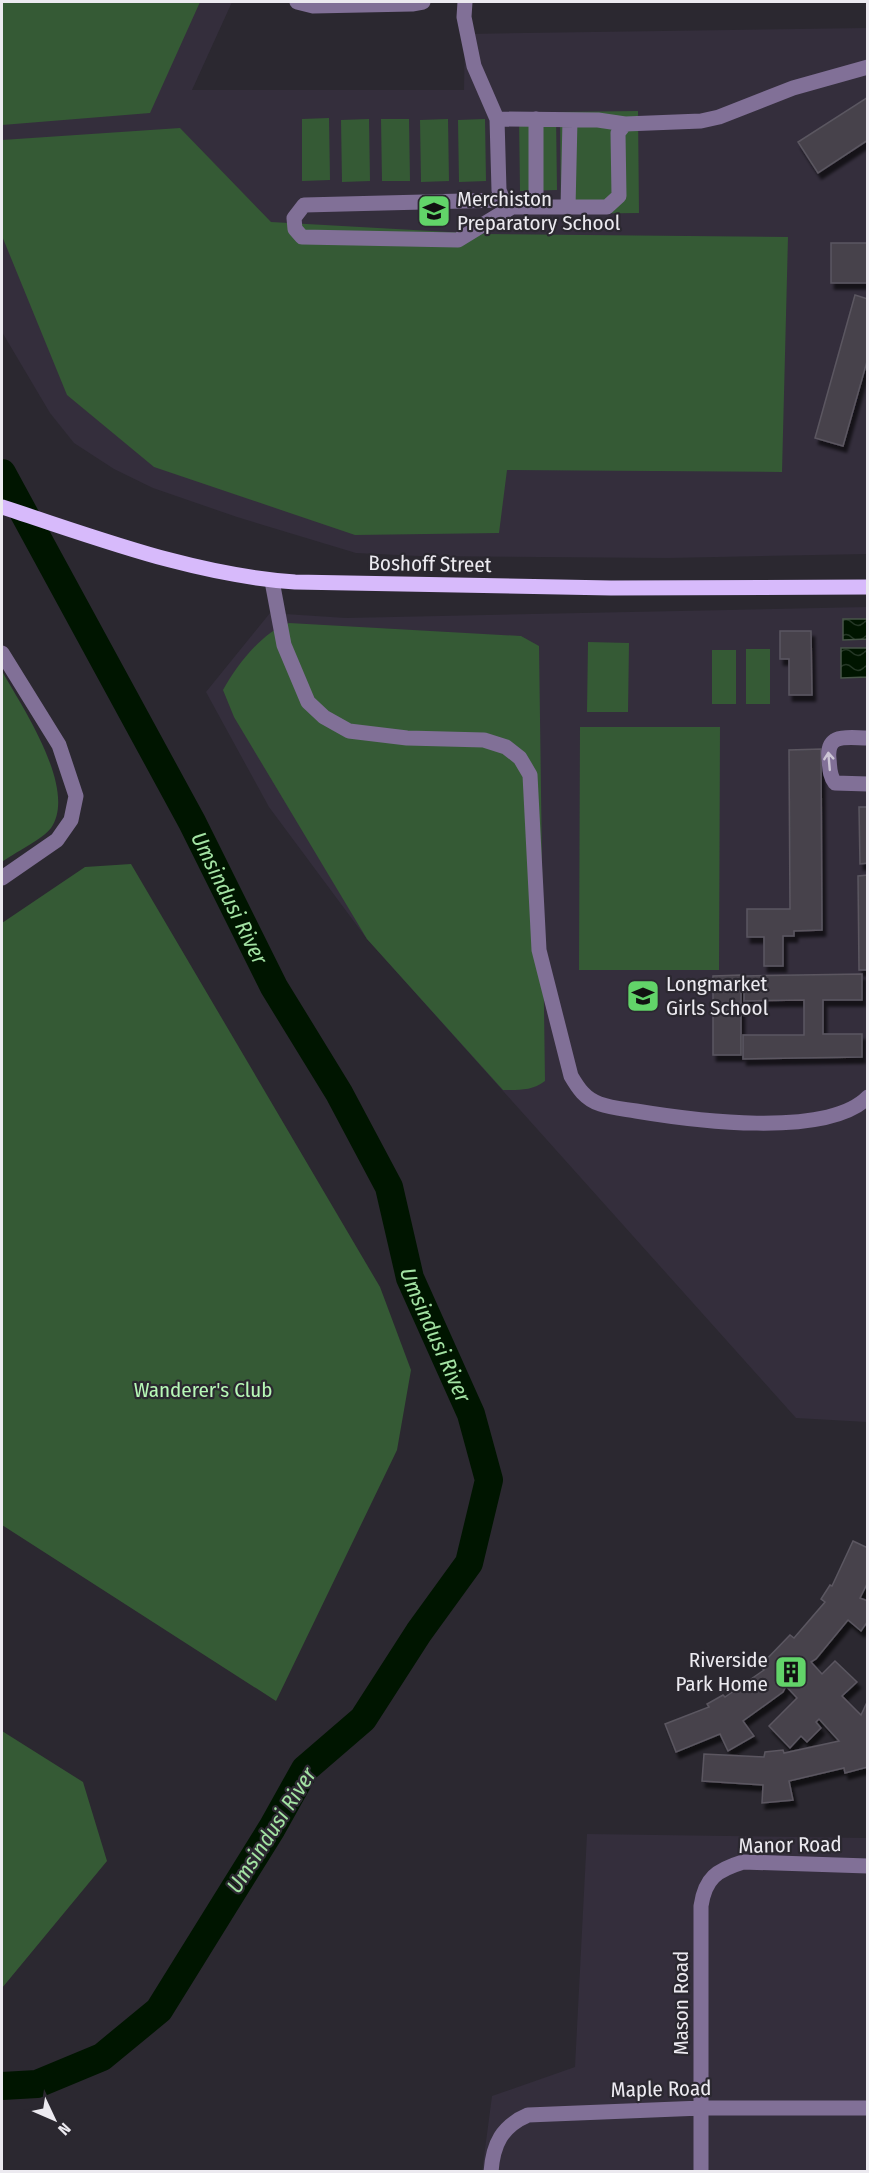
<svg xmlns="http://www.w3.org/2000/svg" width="869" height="2173" viewBox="0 0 869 2173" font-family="'Fira Sans Condensed',sans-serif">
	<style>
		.built { fill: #342e3c }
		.green { fill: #355a35 }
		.water { fill: url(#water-waves); stroke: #475548; stroke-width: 1.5 }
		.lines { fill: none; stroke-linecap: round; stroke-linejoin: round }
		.river { stroke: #001500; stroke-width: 28 }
		.building { fill: #47434c; stroke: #5b5761; stroke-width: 1.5; filter: url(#shadow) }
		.minor { stroke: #817097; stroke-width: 15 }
		.major { stroke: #d7bafb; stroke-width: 15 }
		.oneway { stroke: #ccc5d5 }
		.labels { text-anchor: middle; stroke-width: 4.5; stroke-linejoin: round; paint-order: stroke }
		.poi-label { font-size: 21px; fill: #eceaf0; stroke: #2b2830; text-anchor: start }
		.street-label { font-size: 21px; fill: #eceaf0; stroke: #2b2830 }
		.park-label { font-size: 21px; fill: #b7f8b7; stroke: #2b2830 }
		.water-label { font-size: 22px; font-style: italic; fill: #a3e3a3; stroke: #2b2830 }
	</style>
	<defs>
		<pattern id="water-waves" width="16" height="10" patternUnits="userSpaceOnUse" patternTransform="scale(1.5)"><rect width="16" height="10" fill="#001500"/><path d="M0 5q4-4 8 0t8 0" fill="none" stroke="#253726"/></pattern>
		<filter id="shadow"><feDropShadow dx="3.5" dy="6" stdDeviation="1.5" flood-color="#0009"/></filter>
	</defs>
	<rect width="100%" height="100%" fill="#2b2830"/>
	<path class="built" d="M2 2H232L192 90H464L465 34 867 28V554L668 558 419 556 356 553 237 517 153 488 114 469 74 443 50 413 2 332Z
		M867 607V1422L796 1418 367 939 269 807 206 692 270 613 346 618Z
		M587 1834 867 1838V2171L482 2172 492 2096 575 2067Z"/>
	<path class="green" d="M2 2H200L150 113 2 125Z
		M638 111 639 213 561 214 560 112Z
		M519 115H556L557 190 520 191Z
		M329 118 330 180 302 181V119Z
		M369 119 370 181 342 182 341 120Z
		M381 119H409L410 181H382Z
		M448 119 449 181 421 182 420 120Z
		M485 119 486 181 459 182 458 120Z
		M180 128 271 222 485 234 788 237 782 472 507 470 499 533 355 535 154 467 67 395 2 236V140Z
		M289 623 521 636 539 646 545 1081C532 1091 518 1090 503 1090L367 939 234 717 223 690C237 665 261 633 289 623Z
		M588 642 629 643 628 712H587Z
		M746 649H770V704H746Z
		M712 650H736V704H712Z
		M2 671C22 707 78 789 51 828 43 839 14 853 2 862Z
		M580 727H720L719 970H579Z
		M131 864 380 1287 411 1370 397 1450 276 1701 2 1525V923L85 867Z
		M2 1731 83 1782 107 1861 2 1988Z"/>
	<path class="water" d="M843 619H867V639L843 640Z
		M841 648H867V677L841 678Z"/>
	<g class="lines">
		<path class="river" id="s1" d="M2 473 192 822 274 987 339 1093 389 1187 410 1278 471 1414 489 1480 469 1563 419 1632 363 1719 305 1769 272 1828 159 2010 102 2057 37 2084 2 2086"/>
	</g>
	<path class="building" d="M868 97V140L818 173 798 142Z
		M831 243H868V283H831Z
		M855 295 868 299V358L843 446 815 438Z
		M780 631H811L812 695H789V659H780Z
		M821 749 822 930 794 931V936H783V966H764V937H747V909H790L789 750Z
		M859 807H868V863L860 864Z
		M868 875V970H859L858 876Z
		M862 974V1000H823V1034H862V1057L743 1059V1035H804V1000L744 1001V976Z
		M741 975V1055H713V976Z
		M853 1541 868 1548V1582L860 1598 868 1601V1621L861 1631 848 1620 816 1659 811 1662 822 1674 835 1661 857 1682 842 1696 861 1715 868 1700V1767L845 1773 844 1768 789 1781 793 1800 762 1803 763 1785 702 1781 704 1754 764 1757 765 1752 783 1750 784 1753 839 1741 819 1719 816 1722 821 1728 807 1742 801 1736 790 1748 769 1726 797 1698 786 1686 783 1692 743 1721 754 1736 728 1751 720 1734 676 1752 665 1724 709 1707 707 1704 723 1695 725 1697 764 1670 760 1666 790 1635 794 1638 825 1602 821 1599 830 1585 832 1586Z"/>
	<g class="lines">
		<path class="minor" d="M297 2 313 6 412 4 423 2
			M465 2 464 17 474 66 497 119 499 190 503 200 510 205
			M497 119 598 120 625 124
			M536 119V207
			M503 200 304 205 294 218 295 229 302 237 458 240 512 207H607L619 196 618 133 625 124 701 121 719 117 793 88 868 67
			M568 208 570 120
			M272 581 284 645 308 702 324 717 349 731 407 738 484 740 506 747 520 758 530 775 539 950 571 1076C578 1088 585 1099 600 1104 611 1108 624 1109 636 1111 690 1120 827 1139 868 1097
			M2 653 59 745 76 796 71 820 57 840 2 878
			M868 738C848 738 826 732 829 759 830 768 829 775 835 783L868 784
			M491 2172C493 2144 502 2126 528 2115L702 2108H868
			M701 2172V1906C705 1878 717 1870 743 1862L868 1866"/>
		<path class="major" d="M2 507C98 538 193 575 295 582L611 588 868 587"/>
	</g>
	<defs><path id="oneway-shaft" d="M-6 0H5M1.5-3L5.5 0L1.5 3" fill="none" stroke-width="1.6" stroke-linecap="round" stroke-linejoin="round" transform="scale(1.5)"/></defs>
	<use class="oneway" href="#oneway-shaft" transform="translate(829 761) rotate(-95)"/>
	<defs>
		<g id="school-square" transform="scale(1.725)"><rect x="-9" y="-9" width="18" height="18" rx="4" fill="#62d469" stroke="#2b2830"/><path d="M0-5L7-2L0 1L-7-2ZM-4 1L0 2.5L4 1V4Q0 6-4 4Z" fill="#111"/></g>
		<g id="building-square" transform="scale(1.725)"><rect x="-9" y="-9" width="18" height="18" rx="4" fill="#62d469" stroke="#2b2830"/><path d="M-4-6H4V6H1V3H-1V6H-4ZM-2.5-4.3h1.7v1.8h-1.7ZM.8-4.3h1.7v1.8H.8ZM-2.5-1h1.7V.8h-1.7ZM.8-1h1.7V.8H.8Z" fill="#111"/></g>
	</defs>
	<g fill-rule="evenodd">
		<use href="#school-square" x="434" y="211"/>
		<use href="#school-square" x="643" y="996"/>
		<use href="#building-square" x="791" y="1672"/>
	</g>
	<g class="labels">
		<g class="poi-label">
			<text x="457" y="206">Merchiston<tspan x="457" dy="24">Preparatory School</tspan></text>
			<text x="666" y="991">Longmarket<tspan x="666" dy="24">Girls School</tspan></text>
			<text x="768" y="1667" text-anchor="end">Riverside<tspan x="768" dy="24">Park Home</tspan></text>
		</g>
		<g class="street-label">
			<text transform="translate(430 564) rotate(1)" y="7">Boshoff Street</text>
			<text transform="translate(790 1845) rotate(-1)" y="7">Manor Road</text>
			<text transform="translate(681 2003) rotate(-90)" y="7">Mason Road</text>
			<text transform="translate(661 2089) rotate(-1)" y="7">Maple Road</text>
		</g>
		<g class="park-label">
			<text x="203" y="1397">Wanderer's Club</text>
		</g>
		<g class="water-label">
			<text dy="8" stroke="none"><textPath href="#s1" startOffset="482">Umsindusi River</textPath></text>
			<text dy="8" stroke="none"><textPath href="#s1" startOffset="968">Umsindusi River</textPath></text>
			<text transform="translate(271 1830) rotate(-57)" y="8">Umsindusi River</text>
		</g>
	</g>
	<rect width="869" height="2173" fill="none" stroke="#eceaf0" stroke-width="6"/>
	<g transform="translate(54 2119) rotate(134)" stroke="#2b2830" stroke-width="4.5" paint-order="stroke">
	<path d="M0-4.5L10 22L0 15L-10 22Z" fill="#eceaf0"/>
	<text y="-9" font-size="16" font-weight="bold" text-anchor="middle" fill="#eceaf0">N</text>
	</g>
</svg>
